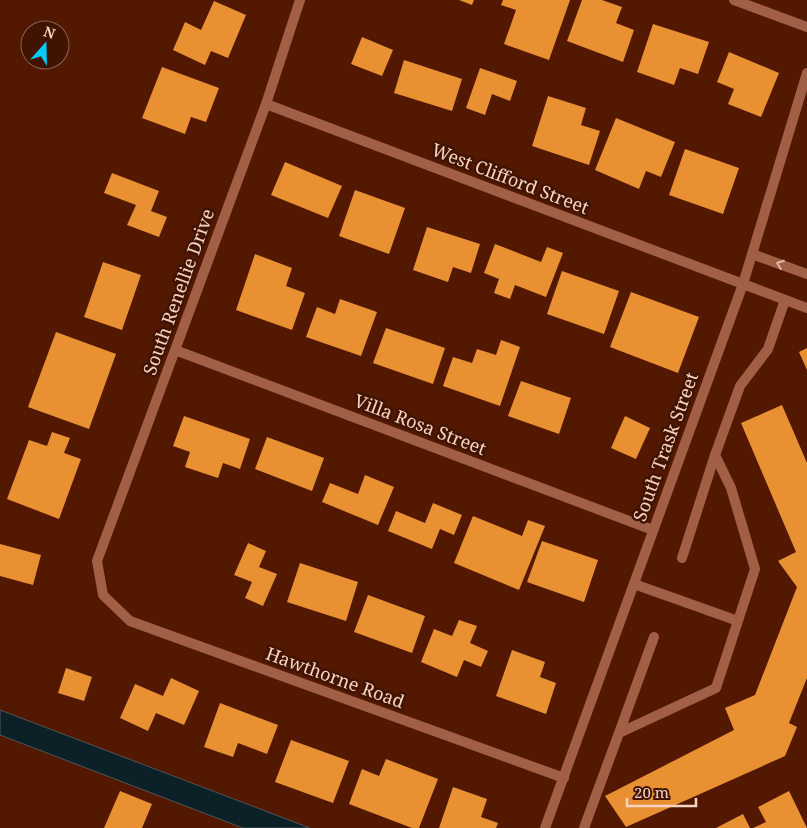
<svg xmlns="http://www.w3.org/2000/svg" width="807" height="828" viewBox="0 0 807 828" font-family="'Noto Serif',serif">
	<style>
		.water { fill: #0b2027; stroke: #525556 }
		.building { fill: #e99033 }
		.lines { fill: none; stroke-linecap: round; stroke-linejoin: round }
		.lane { stroke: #a16046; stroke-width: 10 }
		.street { stroke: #a16046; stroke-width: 10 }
		.oneway { stroke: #e2b6a4 }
		.labels { text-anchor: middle; stroke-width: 5; stroke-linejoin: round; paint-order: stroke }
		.street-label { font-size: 18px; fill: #f8d2c4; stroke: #411402 }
	</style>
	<rect width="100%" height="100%" fill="#531800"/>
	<path class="water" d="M0 710 310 828H243L0 735Z"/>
	<path class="building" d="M459 0H474L472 5Z
		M503 0H570L549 60 504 44 516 10 501 5Z
		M582 0H602L622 7 616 23 634 30 623 62 567 41Z
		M214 1 246 15 228 58 211 51 205 65 173 50 185 22 201 30Z
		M653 24 709 42 698 74 680 68 674 85 637 72Z
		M362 37 393 50 382 76 351 64Z
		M729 52 779 73 761 117 728 104 734 89 717 82Z
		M404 60 462 79 452 111 394 93Z
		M162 67 219 88 206 122 191 117 185 134 142 118Z
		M480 68 517 81 510 101 492 94 485 115 466 108Z
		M548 96 586 108 581 125 600 131 589 165 532 146Z
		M616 118 675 142 661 177 646 171 639 189 595 170Z
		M685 149 739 168 723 214 669 195Z
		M285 162 342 186 328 218 271 195Z
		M112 173 159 191 151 211 167 217 159 237 127 225 136 205 104 193Z
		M355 190 405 208 389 254 339 236Z
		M427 227 480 244 471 273 453 267 448 282 413 270Z
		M495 244 541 262 547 247 563 253 546 297 515 285 510 299 494 293 499 279 484 273Z
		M255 254 292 268 286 286 305 293 292 330 236 310Z
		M103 262 141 275 122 330 84 317Z
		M562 271 619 291 604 334 547 314Z
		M631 292 699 317 678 373 610 347Z
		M340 299 377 312 361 356 306 337 317 307 335 314Z
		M386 328 445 348 433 384 373 363Z
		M56 332 116 354 89 429 28 407Z
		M501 340 520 347 500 406 443 386 453 357 472 363 477 349 496 355Z
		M807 348V370L799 352Z
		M521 381 571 398 559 434 508 416Z
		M782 405 807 463V678L789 723 797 727 785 756 626 827 605 796 734 730 725 708 755 695 797 587 778 561 796 552 741 423Z
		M184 416 250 439 240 469 223 463 218 478 185 467 190 452 173 446Z
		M625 416 650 428 636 459 611 448Z
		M52 432 70 438 64 453 81 459 59 519 7 499 29 440 47 446Z
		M267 437 324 458 312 491 255 469Z
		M365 475 394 487 378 525 322 502 330 483 358 494Z
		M433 503 462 515 454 535 440 529 432 549 388 531 396 511 425 523Z
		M473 516 522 536 528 520 545 526 519 590 454 563Z
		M542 541 598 560 584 602 527 582Z
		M248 543 266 551 259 567 277 574 263 606 245 598 252 582 234 575Z
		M0 544 41 555 33 585 0 576Z
		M300 563 358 582 346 621 287 602Z
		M368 595 425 616 412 653 354 632Z
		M459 620 477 626 470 643 488 651 481 667 464 660 457 677 421 662 434 629 452 636Z
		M512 650 545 662 540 677 556 683 546 714 496 696Z
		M66 668 92 677 84 701 58 693Z
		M171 678 199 691 184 725 156 713 148 731 120 718 135 684 163 696Z
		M220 703 278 725 267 754 238 743 233 757 204 747Z
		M291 740 349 761 333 803 275 782Z
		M386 759 438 779 419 828H412L349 804 362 769 379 776Z
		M453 787 487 799 481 817 498 823 496 828H439Z
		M120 791 152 804 142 828H104Z
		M789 791 807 828H753L766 822 758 807Z
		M743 814 750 828H716Z"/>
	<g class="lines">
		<path class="lane" d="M752 254 807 274
			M743 284 807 308
			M682 558 715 455
			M634 584 738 621
			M619 733 654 637
			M584 828 619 733 716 688 755 569 731 488 715 455 740 386 768 349 785 300"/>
		<path class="street" d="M300 0 266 104 97 561 103 595 130 621 564 778
			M734 0 807 27
			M266 104 743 284
			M175 350 653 530
			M545 828 743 284 807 73"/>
	</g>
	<defs><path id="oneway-chevron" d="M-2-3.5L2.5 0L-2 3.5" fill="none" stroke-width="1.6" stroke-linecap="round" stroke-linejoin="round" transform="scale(1.25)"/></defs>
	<use class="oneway" href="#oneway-chevron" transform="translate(780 264) rotate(-160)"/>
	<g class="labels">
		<g class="street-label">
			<text transform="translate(510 179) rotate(21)" y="6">West Clifford Street</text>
			<text transform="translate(179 292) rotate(-70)" y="6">South Renellie Drive</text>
			<text transform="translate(420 425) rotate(21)" y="6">Villa Rosa Street</text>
			<text transform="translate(666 447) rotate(-70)" y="6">South Trask Street</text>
			<text transform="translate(335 678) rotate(20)" y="6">Hawthorne Road</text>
		</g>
	</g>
	<g transform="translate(45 45) rotate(20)"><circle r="24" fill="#411402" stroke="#8a6050"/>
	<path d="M0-4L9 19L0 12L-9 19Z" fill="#00cbf9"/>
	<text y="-8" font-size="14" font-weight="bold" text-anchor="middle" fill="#f8d2c4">N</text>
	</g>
	<path d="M627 798v8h69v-8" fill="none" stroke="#f8d2c4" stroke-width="2.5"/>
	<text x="634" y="798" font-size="15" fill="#f8d2c4" stroke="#411402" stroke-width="4" paint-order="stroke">20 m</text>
</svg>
